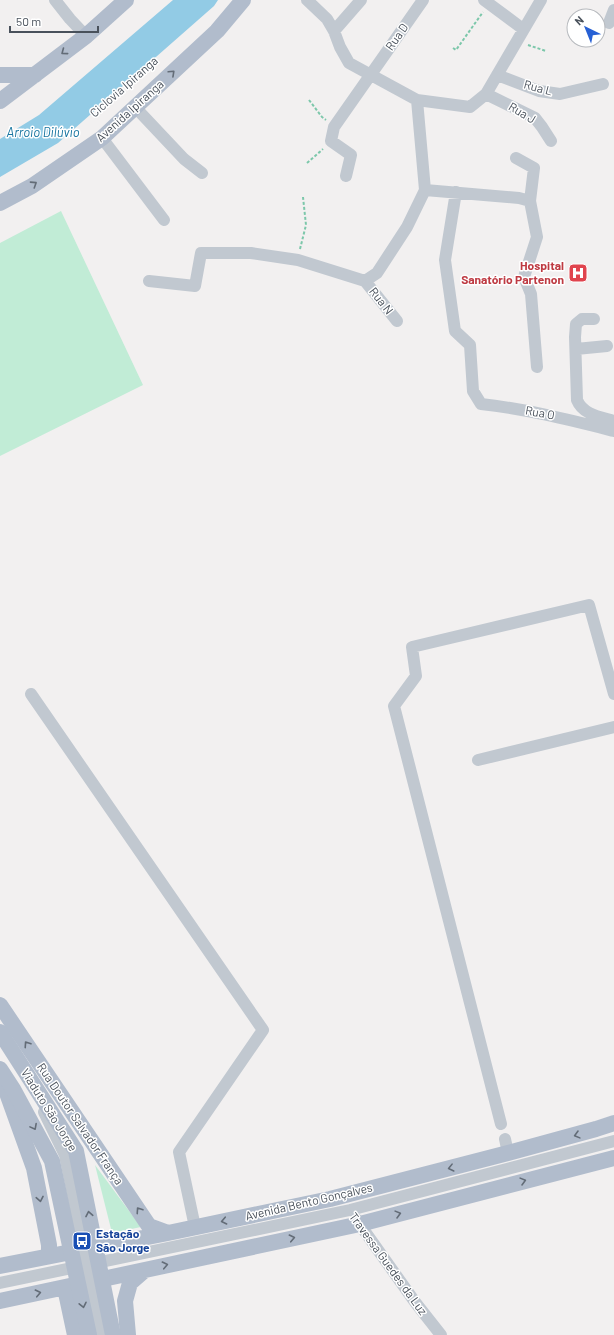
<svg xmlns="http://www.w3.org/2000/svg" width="614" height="1335" viewBox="0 0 614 1335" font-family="Barlow,sans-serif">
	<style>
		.green { fill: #c1ecd6 }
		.water { fill: #92cbe5 }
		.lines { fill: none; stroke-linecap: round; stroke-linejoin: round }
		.path { stroke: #7cc7aa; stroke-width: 2; stroke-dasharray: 3 2; stroke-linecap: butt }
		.minor { stroke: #c1c8d0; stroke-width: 12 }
		.major { stroke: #b1bccc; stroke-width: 16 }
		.minor-bridge { stroke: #c1c8d0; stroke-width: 12 }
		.major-bridge { stroke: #b1bccc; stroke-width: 16 }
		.oneway { stroke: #636c77 }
		.labels { text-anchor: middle; stroke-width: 3; stroke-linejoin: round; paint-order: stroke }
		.street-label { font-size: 12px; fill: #49515b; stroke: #fff }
		.health-label { font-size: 12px; font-weight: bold; fill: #be3a42; stroke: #fff; text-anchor: end }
		.transit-label { font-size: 12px; font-weight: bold; fill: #164399; stroke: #fff; text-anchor: start }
		.water-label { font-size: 13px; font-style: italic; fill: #1775a0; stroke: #fff }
	</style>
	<rect width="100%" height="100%" fill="#f2f0f0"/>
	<path class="green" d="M61 211 143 385 0 456V243Z
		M95 1165 141 1227 112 1233Z"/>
	<path class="water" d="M173 0H218L214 6 58 143 0 177V139L39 115Z"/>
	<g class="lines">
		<path class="path" d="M528 45 546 51
			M453 48 456 50 483 12
			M309 100 322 117 326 120
			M307 163 323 149
			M300 249 306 225 303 197"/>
		<path class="minor" d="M55 0 70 19 86 36
			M307 0 327 19 334 31 340 47 349 63 417 100 470 107 486 94 541 0
			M484 0 523 29
			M609 23 614 10
			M334 31 361 0
			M497 75 539 91 560 94 603 84
			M486 94 535 118 542 127 551 141
			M135 107 184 159 202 173
			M102 138 164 220
			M516 158 534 168 530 201
			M346 176 351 155 331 141 334 127 423 0
			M425 190 519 198 530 201 537 237 524 277 531 294 537 367
			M456 192 445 260 455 331 470 345 473 391 481 404C527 409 570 420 614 431
			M149 281 195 286 201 253H251L298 260 365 281
			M365 281 377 273 407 227 425 190 417 100
			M365 281 397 321
			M594 319H582L576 324 575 337 577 400C583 415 601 417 614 421
			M576 349 607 346
			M31 694 263 1030 179 1152 195 1227
			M478 760 614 727
			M501 1124 394 706 416 676 412 647 589 605 614 694
			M505 1139 508 1153
			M356 1219 415 1302 441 1335
			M0 1283 350 1210 614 1141"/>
		<path class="major" d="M0 75H35
			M0 101 86 36 126 0
			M0 203 32 186 102 138 217 31 243 0
			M0 1005 149 1226 168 1233
			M0 1083 7 1093 34 1168 49 1245V1251L46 1257
			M0 1266 168 1233 330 1199 508 1153 596 1129 614 1123
			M65 1288 75 1335
			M0 1301 360 1224 614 1158
			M128 1335 125 1301 130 1283 145 1270"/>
		<path class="minor-bridge" d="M44 1112 65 1155 101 1335"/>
		<path class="major-bridge" d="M0 1032 76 1151 113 1335
			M0 1069 13 1089 52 1161 89 1335"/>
	</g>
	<defs><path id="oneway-chevron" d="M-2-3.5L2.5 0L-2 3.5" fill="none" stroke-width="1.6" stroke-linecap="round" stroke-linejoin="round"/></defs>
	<g class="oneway">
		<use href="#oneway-chevron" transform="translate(64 52) rotate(143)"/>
		<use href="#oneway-chevron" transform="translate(172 73) rotate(-43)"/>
		<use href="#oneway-chevron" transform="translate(34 184) rotate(-33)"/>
		<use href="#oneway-chevron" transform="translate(27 1044) rotate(-124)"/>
		<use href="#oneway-chevron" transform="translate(34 1127) rotate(62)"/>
		<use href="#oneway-chevron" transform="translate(577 1135) rotate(165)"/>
		<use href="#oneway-chevron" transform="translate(451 1168) rotate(166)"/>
		<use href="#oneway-chevron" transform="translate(523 1181) rotate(-15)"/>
		<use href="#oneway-chevron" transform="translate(40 1199) rotate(79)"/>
		<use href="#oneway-chevron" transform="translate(139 1210) rotate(-124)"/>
		<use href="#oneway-chevron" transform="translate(89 1214) rotate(-101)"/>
		<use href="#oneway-chevron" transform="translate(398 1214) rotate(-15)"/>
		<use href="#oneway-chevron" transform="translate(224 1221) rotate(168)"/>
		<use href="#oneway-chevron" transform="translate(292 1238) rotate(-12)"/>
		<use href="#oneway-chevron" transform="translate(165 1265) rotate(-12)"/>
		<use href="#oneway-chevron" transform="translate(38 1293) rotate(-12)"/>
		<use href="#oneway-chevron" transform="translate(83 1305) rotate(78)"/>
	</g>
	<defs>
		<g id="hospital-square" transform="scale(1)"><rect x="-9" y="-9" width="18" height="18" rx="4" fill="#e0444e" stroke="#fff"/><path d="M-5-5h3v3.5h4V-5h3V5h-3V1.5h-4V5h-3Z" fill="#fff"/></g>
		<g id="bus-square" transform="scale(1)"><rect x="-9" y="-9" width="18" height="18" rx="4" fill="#1a4fb4" stroke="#fff"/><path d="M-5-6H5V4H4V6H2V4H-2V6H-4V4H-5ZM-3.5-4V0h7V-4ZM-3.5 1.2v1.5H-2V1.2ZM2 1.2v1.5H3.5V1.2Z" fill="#fff"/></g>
	</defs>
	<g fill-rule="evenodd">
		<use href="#hospital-square" x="578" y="273"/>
		<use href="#bus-square" x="82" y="1241"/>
	</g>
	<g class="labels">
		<g class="street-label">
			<text transform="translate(397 37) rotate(-55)" y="4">Rua D</text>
			<text transform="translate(124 87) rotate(-41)" y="4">Ciclovia Ipiranga</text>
			<text transform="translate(538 88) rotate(15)" y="4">Rua L</text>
			<text transform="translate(130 111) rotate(-42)" y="4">Avenida Ipiranga</text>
			<text transform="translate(522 113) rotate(31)" y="4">Rua J</text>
			<text transform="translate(381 301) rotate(52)" y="4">Rua N</text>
			<text transform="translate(540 413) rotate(10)" y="4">Rua O</text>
			<text transform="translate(49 1110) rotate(58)" y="4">Viaduto São Jorge</text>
			<text transform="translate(80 1124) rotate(56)" y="4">Rua Doutor Salvador França</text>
			<text transform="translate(309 1202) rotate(-13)" y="4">Avenida Bento Gonçalves</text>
			<text transform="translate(388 1264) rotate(54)" y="4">Travessa Guedes da Luz</text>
		</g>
		<g class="health-label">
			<text x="564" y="270">Hospital<tspan x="564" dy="14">Sanatório Partenon</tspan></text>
		</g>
		<g class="transit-label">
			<text x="96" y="1238">Estação<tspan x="96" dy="14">São Jorge</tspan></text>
		</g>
		<g class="water-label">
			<text x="43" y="137">Arroio Dilúvio</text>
		</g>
	</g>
	<g transform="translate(586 28) rotate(317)"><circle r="19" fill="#ffffff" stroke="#b6b9bd"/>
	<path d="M0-3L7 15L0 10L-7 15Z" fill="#2760d4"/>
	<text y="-6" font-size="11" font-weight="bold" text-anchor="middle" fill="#49515b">N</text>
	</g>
	<path d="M10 26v6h88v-6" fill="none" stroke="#49515b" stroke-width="2"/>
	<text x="16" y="26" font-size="12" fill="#49515b" stroke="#ffffff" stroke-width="3" paint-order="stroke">50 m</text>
</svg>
